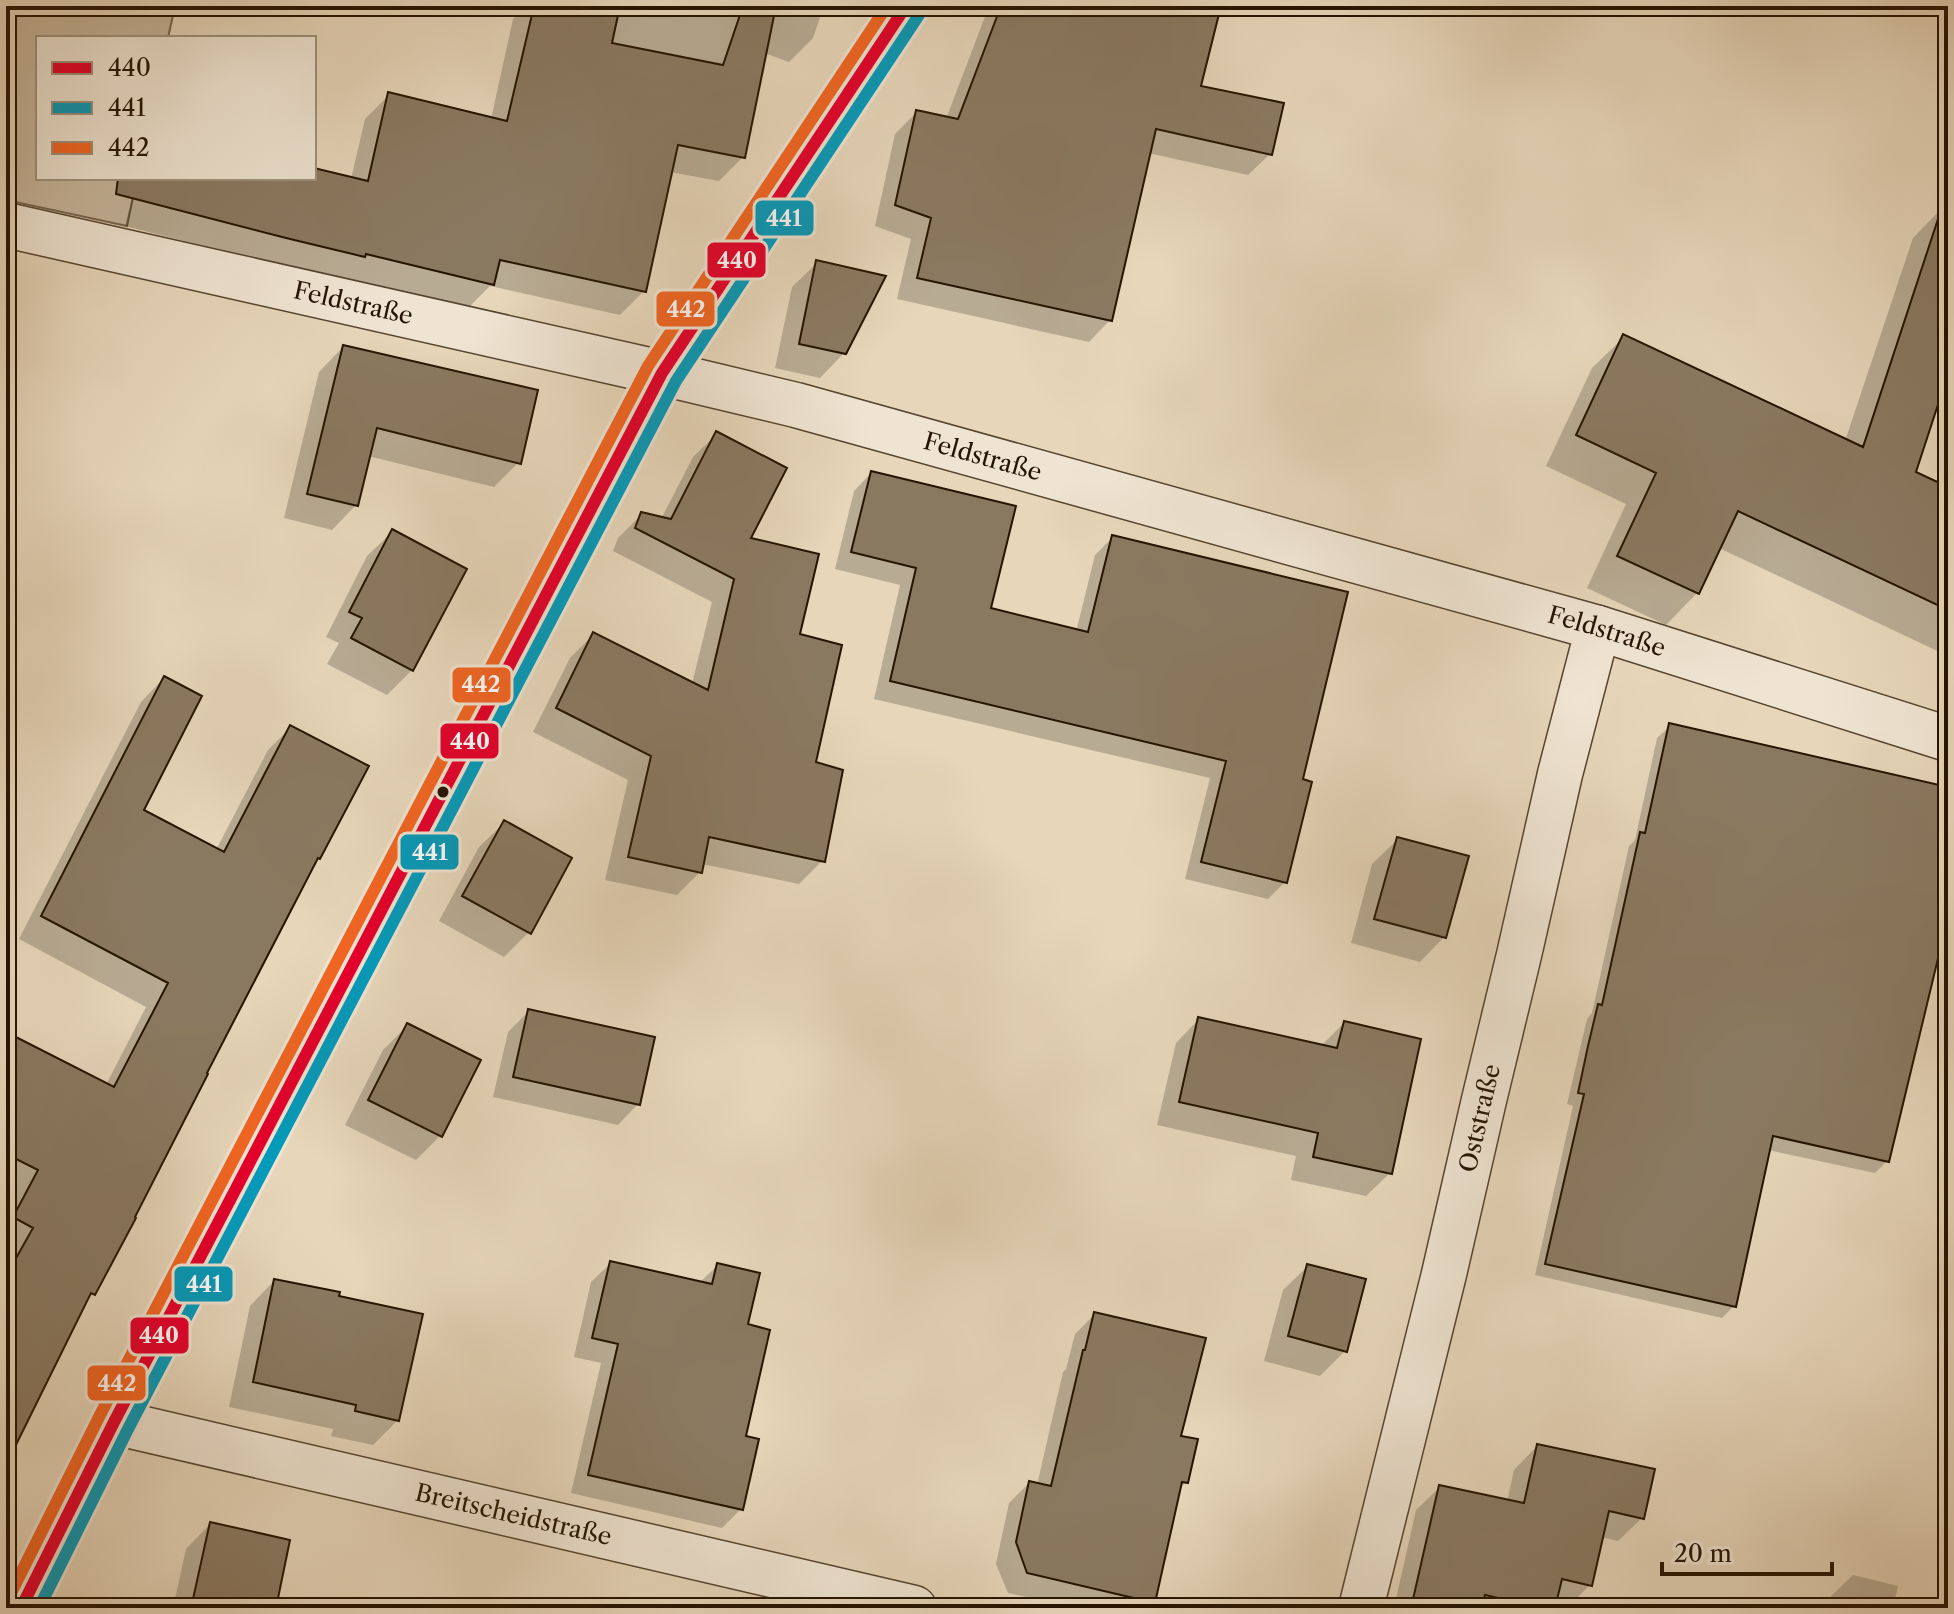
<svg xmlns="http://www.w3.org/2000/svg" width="1954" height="1614" viewBox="0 0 1954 1614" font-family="'Libre Caslon Text',serif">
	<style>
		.green { fill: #c6b59b; stroke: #76644e; stroke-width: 2 }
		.shadow { fill: #0003 }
		.building { fill: #8a7961; stroke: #251401; stroke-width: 2 }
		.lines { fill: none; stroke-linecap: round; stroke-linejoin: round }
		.minor-casing { stroke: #56442f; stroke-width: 47 }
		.minor { stroke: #efe4d2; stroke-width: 44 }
		.bus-1-casing { stroke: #efe4d2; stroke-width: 18 }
		.bus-2-casing { stroke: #efe4d2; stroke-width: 18 }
		.bus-3-casing { stroke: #efe4d2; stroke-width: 18 }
		.bus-1 { stroke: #e4002b; stroke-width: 12 }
		.bus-2 { stroke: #049aba; stroke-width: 12 }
		.bus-3 { stroke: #f26522; stroke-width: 12 }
		.bus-dot { fill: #251401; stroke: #efe4d2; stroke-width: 3 }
		.labels { text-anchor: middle; stroke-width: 8; stroke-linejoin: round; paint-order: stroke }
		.street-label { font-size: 24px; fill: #251401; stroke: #efe4d2 }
		.line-badge { stroke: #efe4d2; stroke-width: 3 }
		.badge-label { font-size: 22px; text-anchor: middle; font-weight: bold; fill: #fff }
	</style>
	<rect width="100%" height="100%" fill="#e7d6ba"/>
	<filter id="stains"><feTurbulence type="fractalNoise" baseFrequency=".0025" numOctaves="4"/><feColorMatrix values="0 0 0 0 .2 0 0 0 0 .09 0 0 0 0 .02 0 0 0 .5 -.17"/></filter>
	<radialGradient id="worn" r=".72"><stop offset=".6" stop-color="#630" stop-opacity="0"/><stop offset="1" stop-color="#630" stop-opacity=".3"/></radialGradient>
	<path class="green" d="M6 6H175L168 38H38V178H137L127 226 6 200Z"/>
	<path class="shadow" d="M526 6H824L813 38 789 62 764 53 743 157 719 181 670 172 644 291 620 315 490 286 468 308 342 277 339 280 262 261 125 226 137 178H314V170L351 179 365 119 389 95 491 119 513 19Z
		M989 6H1219L1199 87 1270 154 1248 175 1148 153 1110 320 1089 342 897 299 911 239 875 226 895 134 917 112 946 119Z
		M1944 206 1948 208V368L1913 473 1948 489V656L1719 548 1697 593 1666 625 1587 588 1626 504 1546 466 1592 368 1624 337 1845 441 1913 238Z
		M817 263 844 353 820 378 775 368 792 287Z
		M343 347 519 462 494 487 368 456 356 505 332 530 284 518 319 372Z
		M717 434 748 539 797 636 814 763 823 860 799 884 702 864 700 872 677 895 605 880 628 780 533 732 570 658 594 634 692 684 712 602 613 551 618 538 642 514 661 519 693 457Z
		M871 473 989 610 1076 632 1095 555 1112 538 1300 781 1285 882 1268 899 1185 879 1210 778 874 699 900 585 835 569 854 491Z
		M392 532 412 670 387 695 327 664 339 643 326 637 367 556Z
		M164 678 141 811 216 850 268 750 291 727 318 857 93 1294 85 1302 6 1457V1262L11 1252 6 1249V1212L16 1194 6 1188V1035L106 1085 146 1007 19 939 141 702Z
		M1670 726 1948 789V906L1887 1161 1875 1173 1768 1150 1734 1306 1722 1318 1535 1275 1573 1106 1567 1104 1587 1019 1592 1013 1629 846 1635 840 1657 738Z
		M504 823 529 932 504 957 439 921 479 847Z
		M1397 840 1444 937 1420 962 1351 943 1372 864Z
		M529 1011 638 1104 618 1125 493 1097 508 1032Z
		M1199 1019 1321 1046 1344 1023 1390 1173 1366 1196 1291 1180 1296 1156 1157 1125 1176 1043Z
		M408 1025 440 1136 416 1160 345 1125 383 1050Z
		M610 1264 699 1283 718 1265 745 1326 741 1509 722 1528 571 1493 601 1363 574 1357 591 1282Z
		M1308 1266 1345 1351 1320 1376 1264 1361 1283 1290Z
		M274 1281 398 1420 373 1445 331 1436 333 1429 229 1407 250 1306Z
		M1095 1314 1179 1437 1186 1482 1178 1490 1153 1602 1147 1608H1073L1008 1593 996 1564 1009 1503 1029 1483 1037 1485 1063 1372 1066 1369 1075 1334Z
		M1537 1446 1642 1518 1618 1541 1601 1537 1590 1585 1567 1608 1554 1605 1553 1608H1394L1416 1510 1440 1487 1507 1502 1514 1470Z
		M210 1524 274 1608H173L186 1549Z
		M1853 1575 1898 1586 1893 1608H1826L1828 1599Z"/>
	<path class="building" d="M534 6H620L612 43 723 65 743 6H776L745 158 678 145 646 292 500 260 494 285 366 254 365 257 286 238 116 194 118 178H314V168L368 181 388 92 507 121Z
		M1001 6H1221L1201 86 1284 103 1272 155 1156 129 1112 321 917 278 931 218 895 205 916 110 958 119Z
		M1939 216 1948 217V374L1916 472 1948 487V610L1738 511 1699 594 1617 556 1656 473 1576 435 1623 334 1863 447Z
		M816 260 886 276 846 354 799 344Z
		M343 345 538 390 521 464 377 428 358 506 307 494Z
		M716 431 787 468 751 538 819 554 800 634 842 645 816 762 843 770 825 862 709 837 702 873 628 857 651 756 556 708 593 632 708 690 734 579 635 528 641 512 671 519Z
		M871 471 1016 506 991 608 1088 632 1112 535 1348 592 1303 779 1312 782 1287 883 1201 862 1226 761 890 681 916 568 851 552Z
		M392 529 467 569 413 671 351 638 362 618 349 612Z
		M164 676 202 696 144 810 224 852 290 725 369 766 320 859 318 858 207 1073 208 1074 135 1217 136 1218 95 1295 91 1293 6 1465V1276L33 1228 13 1217 38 1170 6 1154V1032L114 1087 168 983 41 916Z
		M1669 723 1948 787V917L1889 1162 1773 1136 1736 1307 1545 1264 1584 1094 1578 1093 1588 1046 1598 1004 1602 1005 1640 832 1645 833Z
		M504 820 572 858 531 934 462 896Z
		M1397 837 1469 856 1446 938 1374 919Z
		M528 1009 655 1037 640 1105 513 1077Z
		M1198 1017 1337 1048 1344 1021 1421 1039 1392 1174 1313 1157 1318 1133 1179 1102Z
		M407 1023 481 1060 442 1137 368 1100Z
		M610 1261 712 1284 717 1263 760 1273 748 1324 770 1330 746 1436 759 1439 743 1510 588 1475 618 1344 592 1338Z
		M1307 1264 1366 1279 1347 1352 1288 1336Z
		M274 1279 340 1292 339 1296 423 1314 399 1421 355 1411 356 1405 253 1382Z
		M1094 1312 1206 1338 1181 1436 1198 1439 1188 1483 1182 1482 1155 1603 1027 1573 1016 1542 1029 1481 1051 1486 1083 1350H1085Z
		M1537 1444 1655 1469 1644 1519 1609 1511 1592 1586 1562 1579 1555 1608H1541L1485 1595 1482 1608H1411L1439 1485 1524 1503Z
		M210 1522 290 1540 276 1608H191Z"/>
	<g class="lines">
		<g class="minor-casing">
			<g id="minor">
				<path id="s1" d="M6 225 662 373 796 405 1598 628 1948 739"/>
				<path id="s2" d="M114 1422 914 1608"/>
				<path d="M21 1608 114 1422 662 373 906 6"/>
				<path id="s3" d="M1361 1608 1444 1274 1484 1100 1519 955 1560 774 1598 628"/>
			</g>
		</g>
		<use href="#minor" class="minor"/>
		<g class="bus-1-casing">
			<path id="bus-1" d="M21 1608 114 1422 662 373 906 6"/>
		</g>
		<g class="bus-2-casing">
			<path id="bus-2" d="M39 1608 128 1429 676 381 919 15"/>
		</g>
		<g class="bus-3-casing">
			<path id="bus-3" d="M7 1601 100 1415 648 366 887 6"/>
		</g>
		<use href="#bus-1" class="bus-1"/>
		<use href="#bus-2" class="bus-2"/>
		<use href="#bus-3" class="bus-3"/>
	</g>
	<circle class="bus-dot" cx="443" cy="792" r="7"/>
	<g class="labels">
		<g class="street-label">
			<text dy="8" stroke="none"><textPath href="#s1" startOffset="356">Feldstraße</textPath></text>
			<text dy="8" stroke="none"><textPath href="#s1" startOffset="1004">Feldstraße</textPath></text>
			<text dy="8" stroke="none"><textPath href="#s1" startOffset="1652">Feldstraße</textPath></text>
			<text dy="8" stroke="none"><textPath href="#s3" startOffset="504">Oststraße</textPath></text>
			<text dy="8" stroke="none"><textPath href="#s2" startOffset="410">Breitscheidstraße</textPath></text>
		</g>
	</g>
	<g class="line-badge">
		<rect x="754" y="199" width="61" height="38" rx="8" fill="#049aba"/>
		<rect x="706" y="241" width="61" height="38" rx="8" fill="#e4002b"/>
		<rect x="655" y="290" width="61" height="38" rx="8" fill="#f26522"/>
		<rect x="451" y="666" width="61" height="38" rx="8" fill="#f26522"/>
		<rect x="439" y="722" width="61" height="38" rx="8" fill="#e4002b"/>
		<rect x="399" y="833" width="61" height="38" rx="8" fill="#049aba"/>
		<rect x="173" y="1265" width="61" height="38" rx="8" fill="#049aba"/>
		<rect x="129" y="1316" width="61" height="39" rx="8" fill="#e4002b"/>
		<rect x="86" y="1364" width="61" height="38" rx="8" fill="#f26522"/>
	</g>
	<g class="badge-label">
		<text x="784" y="226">441</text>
		<text x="737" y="268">440</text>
		<text x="686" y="317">442</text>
		<text x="481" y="692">442</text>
		<text x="470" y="749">440</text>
		<text x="430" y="860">441</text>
		<text x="204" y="1292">441</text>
		<text x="159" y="1343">440</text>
		<text x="117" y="1391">442</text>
	</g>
	<rect width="1954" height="1614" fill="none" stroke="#e7d6ba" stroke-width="32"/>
	<rect x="8" y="8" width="1938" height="1598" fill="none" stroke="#251401" stroke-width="4"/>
	<rect x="16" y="16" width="1922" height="1582" fill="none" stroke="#251401" stroke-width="2"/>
	<rect x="36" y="36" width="280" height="144" fill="#efe4d2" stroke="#9e917e" stroke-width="2"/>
	<rect x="52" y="62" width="40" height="12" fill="#e4002b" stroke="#9e917e" stroke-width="2"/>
	<text x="108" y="76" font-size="24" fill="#251401">440</text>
	<rect x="52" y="102" width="40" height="12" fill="#049aba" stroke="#9e917e" stroke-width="2"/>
	<text x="108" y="116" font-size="24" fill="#251401">441</text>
	<rect x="52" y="142" width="40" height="12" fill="#f26522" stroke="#9e917e" stroke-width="2"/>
	<text x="108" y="156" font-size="24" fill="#251401">442</text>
	<path d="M1662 1562v12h170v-12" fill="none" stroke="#251401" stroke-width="4"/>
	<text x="1674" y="1562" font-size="24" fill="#251401" stroke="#efe4d2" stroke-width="6" paint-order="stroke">20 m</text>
	<rect width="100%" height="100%" filter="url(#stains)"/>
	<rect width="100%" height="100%" fill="url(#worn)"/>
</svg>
